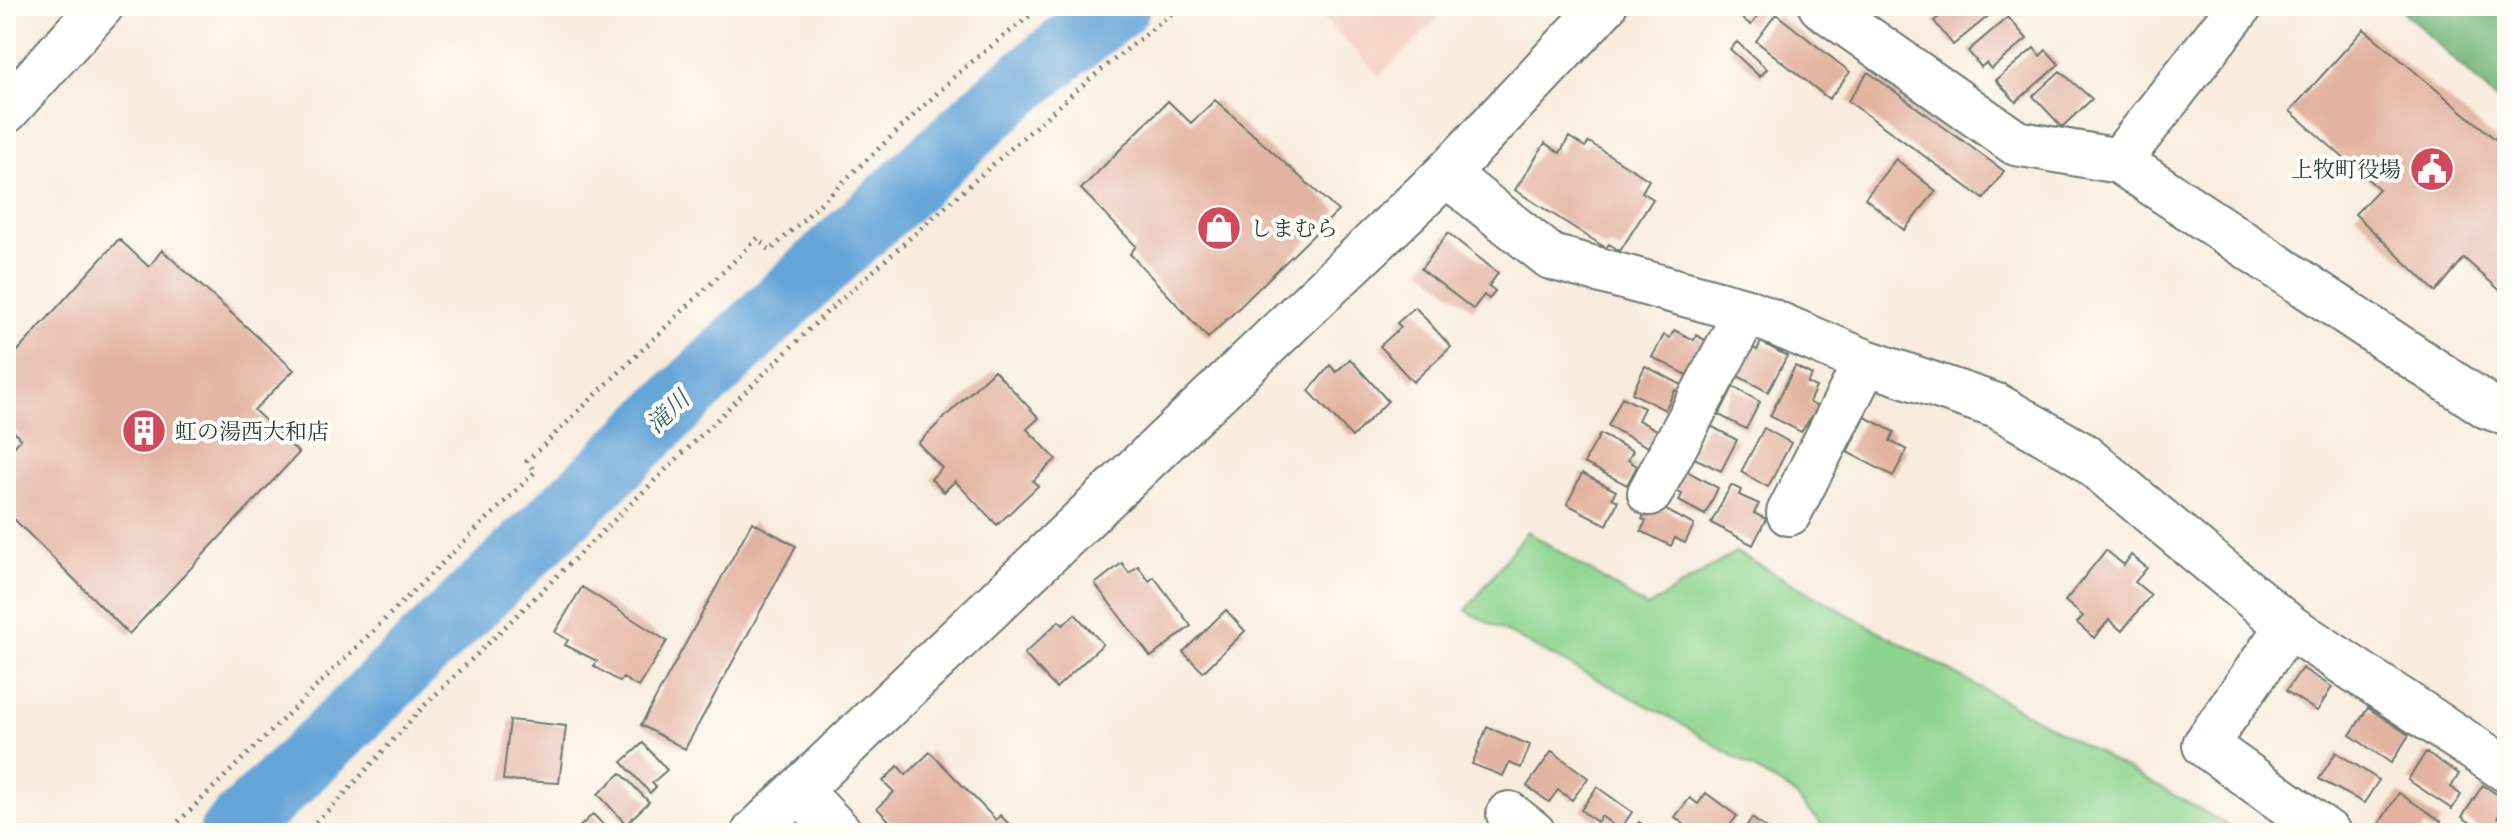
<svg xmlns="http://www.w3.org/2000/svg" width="2513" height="839" viewBox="0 0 2513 839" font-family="'Libre Caslon Text','Noto Serif JP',serif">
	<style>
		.built { fill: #f6d2c4 }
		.green { fill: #8dd48e; stroke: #568861; stroke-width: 2 }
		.forest { fill: #72b679; stroke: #487a56; stroke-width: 2 }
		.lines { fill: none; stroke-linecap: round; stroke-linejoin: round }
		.river { stroke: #65a5d8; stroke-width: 64 }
		.building { fill: #e3b3a1 }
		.minor-casing { stroke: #6b7a6f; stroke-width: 48 }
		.path { stroke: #6b7a6f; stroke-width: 5; stroke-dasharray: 2 6; stroke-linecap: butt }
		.minor { stroke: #fff; stroke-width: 44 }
		.labels { text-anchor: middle; stroke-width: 8; stroke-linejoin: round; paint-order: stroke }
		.poi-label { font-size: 22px; fill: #1f3d34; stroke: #fdfcf7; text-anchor: start }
		.water-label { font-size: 24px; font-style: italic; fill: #38616d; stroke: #fdfcf7 }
	</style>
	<rect width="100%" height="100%" fill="#fdfcf7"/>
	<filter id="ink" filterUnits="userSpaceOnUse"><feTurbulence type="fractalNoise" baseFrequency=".0125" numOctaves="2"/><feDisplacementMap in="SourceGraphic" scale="16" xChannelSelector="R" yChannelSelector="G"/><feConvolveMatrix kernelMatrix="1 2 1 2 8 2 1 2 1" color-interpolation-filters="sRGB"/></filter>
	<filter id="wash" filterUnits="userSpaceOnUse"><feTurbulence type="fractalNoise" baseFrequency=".006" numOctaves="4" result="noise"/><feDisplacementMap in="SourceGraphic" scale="32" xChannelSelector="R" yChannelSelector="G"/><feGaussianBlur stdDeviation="1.8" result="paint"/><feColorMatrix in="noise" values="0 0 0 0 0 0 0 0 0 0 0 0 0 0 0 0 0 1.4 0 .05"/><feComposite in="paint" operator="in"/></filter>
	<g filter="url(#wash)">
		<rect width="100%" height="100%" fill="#f9ecdc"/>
		<path class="built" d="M1313 6H1451L1379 76Z"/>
		<path class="green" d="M1527 531 1647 607 1736 552 2242 833H1829L1793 793 1673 719 1466 611Z"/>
		<path class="forest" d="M2398 6H2507V110Z"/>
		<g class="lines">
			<path class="river" d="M231 833 795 290 1004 97 1118 6"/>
		</g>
		<g id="blocks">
			<path class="building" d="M1746 6H1766L1751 25 1739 16Z
				M1953 6H1995L1997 9 1953 45 1934 21Z
				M1776 14 1850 72 1829 99 1756 41Z
				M2008 17 2027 39 1991 69 1986 63 1981 67 1968 51Z
				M2364 29 2507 149V297L2464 258 2436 292 2355 214 2379 189 2290 111Z
				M1737 42 1767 69 1760 77 1730 49Z
				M2034 48 2040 56 2046 50 2059 64 2016 102 1996 80Z
				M2060 71 2092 99 2062 127 2033 96Z
				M1868 72 2004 171 1984 199 1848 101Z
				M1215 100 1338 211 1208 338 1130 254 1136 246 1081 189 1168 101 1191 123Z
				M1569 137 1585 147 1589 142 1649 180 1642 192 1653 199 1620 251 1609 244 1606 248 1515 190 1545 143 1560 153Z
				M1896 159 1936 191 1904 230 1865 198Z
				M1448 233 1498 273 1489 286 1495 291 1489 299 1484 295 1473 309 1421 269Z
				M119 239 149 267 162 250 294 370 254 410 299 453 129 634 6 511V456L21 439 6 423V364Z
				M1415 307 1451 347 1413 382 1380 346 1401 327 1397 323Z
				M1674 330 1694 340 1696 335 1707 341 1689 376 1652 357 1664 335 1670 338Z
				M1761 342 1787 356 1768 392 1732 373 1747 344 1757 350Z
				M1350 359 1388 401 1352 437 1309 391 1330 365 1336 372Z
				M1645 366 1684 386 1680 393 1675 390 1665 410 1632 393Z
				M1795 366 1812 375 1807 383 1816 387 1809 402 1818 407 1801 432 1770 416Z
				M994 370 1039 418 1027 429 1056 459 1033 481 1038 486 997 525 955 481 944 492 931 479 942 468 918 443Z
				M1733 387 1760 402 1746 429 1719 415Z
				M1622 397 1644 408 1638 420 1657 430 1648 447 1608 426Z
				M1865 417 1894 432 1890 441 1907 450 1893 476 1847 452Z
				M1707 424 1737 440 1721 471 1690 456Z
				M1764 428 1791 443 1768 487 1741 472Z
				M1600 434 1633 451 1628 460 1637 466 1627 485 1584 463Z
				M1683 469 1718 488 1705 515 1679 501 1682 494 1673 489Z
				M1582 473 1616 491 1612 498 1618 501 1607 525 1567 504Z
				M1731 485 1741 490 1739 495 1759 504 1754 513 1766 519 1753 545 1711 523Z
				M1651 502 1694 525 1685 543 1675 538 1671 546 1641 531 1646 521 1642 519Z
				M752 522 796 546 685 749 641 725Z
				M2106 550 2124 565 2131 555 2147 568 2135 582 2151 595 2122 631 2109 620 2094 638 2077 623 2083 616 2065 601Z
				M1122 563 1129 573 1138 566 1149 581 1154 577 1191 626 1151 657 1095 584Z
				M582 587 667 641 638 687 623 678 620 682 594 666 597 661 565 645 568 640 555 632Z
				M1226 610 1245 631 1203 672 1183 652Z
				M1075 614 1103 644 1056 688 1024 654 1059 621 1063 625Z
				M2302 668 2332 687 2317 711 2286 691Z
				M2368 708 2409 735 2391 763 2350 735Z
				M510 720 566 726 559 783 503 780Z
				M1487 727 1530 745 1521 768 1509 763 1503 776 1472 764Z
				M643 743 667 770 652 783 656 787 650 793 622 762Z
				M1552 751 1588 778 1572 800 1558 790 1549 802 1527 786Z
				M930 752 996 820 1000 815 1014 829 1010 833H901L877 808 894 792 883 781 898 766 906 775Z
				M2336 752 2379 780 2364 803 2319 779Z
				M2426 752 2459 774 2451 787 2461 795 2452 809 2408 780Z
				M621 773 649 802 626 824 598 794Z
				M2483 785 2507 801 2498 817 2507 823V833H2486L2462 817Z
				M1597 787 1632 812 1620 830 1601 816 1597 822 1581 810Z
				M1706 793 1737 816 1724 833 1713 826 1707 833H1695L1675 817 1690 798 1698 804Z
				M2399 793 2441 821 2433 833 2424 827 2420 833H2392L2379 824Z
				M593 814 611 833H573Z
				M1752 818 1773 833H1742Z
				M1639 822 1654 833H1631Z"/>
		</g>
	</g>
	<g filter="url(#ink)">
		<use href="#blocks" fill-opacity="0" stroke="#6b7a6f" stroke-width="2"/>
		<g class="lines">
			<g class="minor-casing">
				<path id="minor" d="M1821 6 2016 143 2119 161 2487 406 2507 413
					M6 111 101 6
					M2119 161 2240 6
					M1446 174 1551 257 1747 311 1866 362 1997 406 2081 454 2288 626 2507 770
					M1650 493 1747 311
					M1789 513 1866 362
					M2288 626 2205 745 2328 833
					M799 790 840 833
					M1509 814 1533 833
					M754 833 1446 174 1604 6"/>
			</g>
			<path class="path" d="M167 833 535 472 527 461 758 238 770 251 965 67 1042 6
				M304 833 340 799 422 708 827 312 1080 87 1181 6"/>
			<use href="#minor" class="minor"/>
		</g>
	</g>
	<defs>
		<g id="civic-disc" transform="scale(2.3)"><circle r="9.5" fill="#d1495b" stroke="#fdfcf7"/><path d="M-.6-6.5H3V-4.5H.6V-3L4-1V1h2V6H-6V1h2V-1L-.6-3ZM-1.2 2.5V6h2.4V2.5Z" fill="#fff"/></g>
		<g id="shop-disc" transform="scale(2.3)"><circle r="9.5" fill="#d1495b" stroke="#fdfcf7"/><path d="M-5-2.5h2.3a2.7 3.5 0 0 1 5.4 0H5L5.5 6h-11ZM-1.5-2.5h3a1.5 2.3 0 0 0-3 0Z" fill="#fff"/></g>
		<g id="building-disc" transform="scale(2.3)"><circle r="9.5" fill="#d1495b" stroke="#fdfcf7"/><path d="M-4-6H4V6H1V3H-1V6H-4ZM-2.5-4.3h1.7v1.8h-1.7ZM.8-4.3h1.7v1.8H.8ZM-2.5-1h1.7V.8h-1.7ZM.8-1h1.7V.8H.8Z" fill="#fff"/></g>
	</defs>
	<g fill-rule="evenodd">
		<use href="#civic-disc" x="2432" y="169"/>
		<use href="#shop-disc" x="1219" y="228"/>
		<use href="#building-disc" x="144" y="431"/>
	</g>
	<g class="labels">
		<g class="poi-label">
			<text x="2401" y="177" text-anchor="end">上牧町役場</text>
			<text x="1250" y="236">しまむら</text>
			<text x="175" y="439">虹の湯西大和店</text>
		</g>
		<g class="water-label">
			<text transform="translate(668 412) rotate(-44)" y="8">滝川</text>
		</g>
	</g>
	<rect width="2513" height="839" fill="none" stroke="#fdfcf7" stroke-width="32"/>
</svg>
